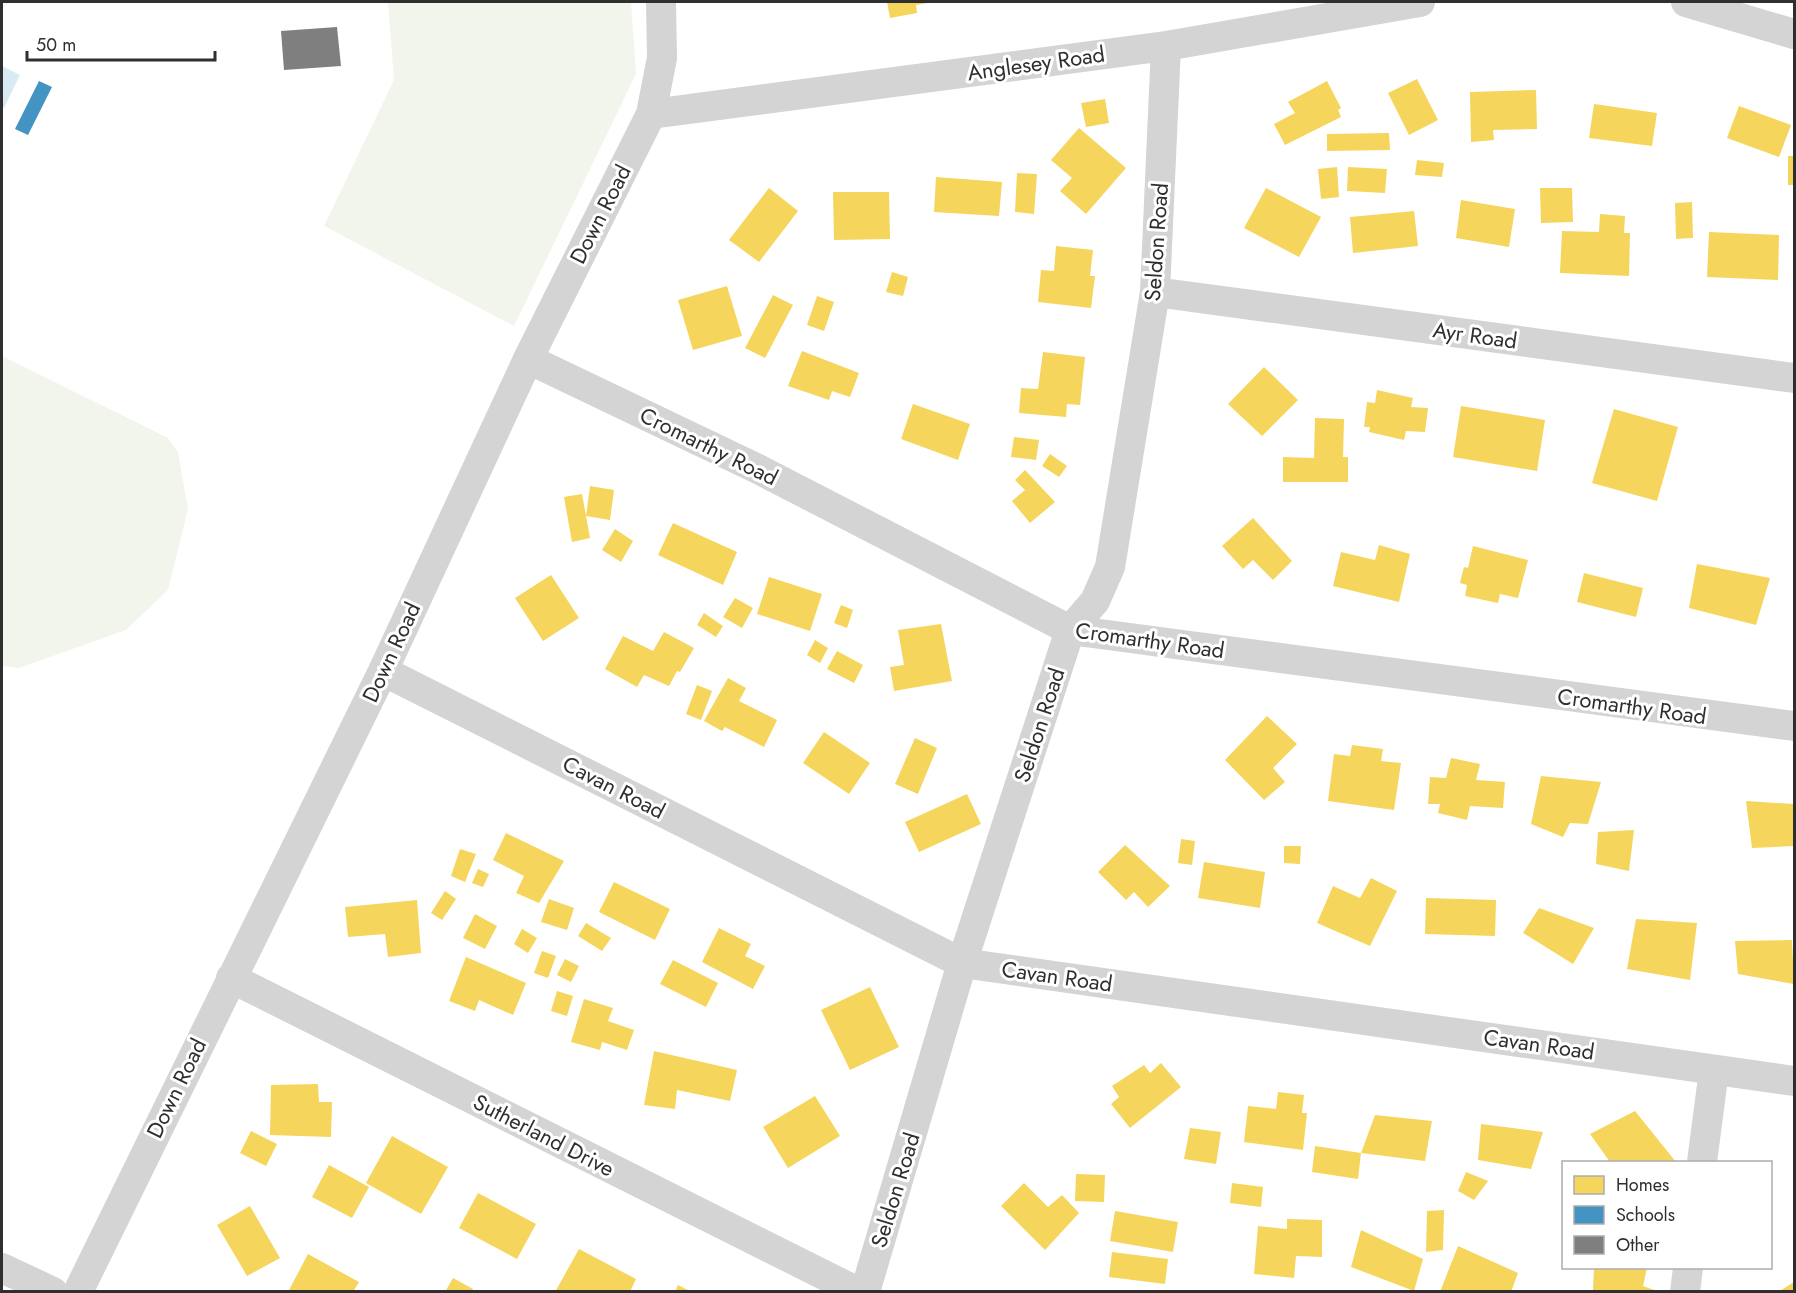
<svg xmlns="http://www.w3.org/2000/svg" width="1796" height="1293" viewBox="0 0 1796 1293" font-family="Jost,sans-serif">
	<style>
		.green { fill: #f2f5ec }
		.water { fill: #d8ebf3 }
		.homes { fill: #f6d55c }
		.schools { fill: #4393c3 }
		.building { fill: #7f7f7f }
		.lines { fill: none; stroke-linecap: round; stroke-linejoin: round }
		.minor { stroke: #d4d4d4; stroke-width: 30 }
		.labels { text-anchor: middle; stroke-width: 6; stroke-linejoin: round; paint-order: stroke }
		.street-label { font-size: 22px; fill: #2f2f2f; stroke: #fff }
	</style>
	<rect width="100%" height="100%" fill="#fff"/>
	<path class="green" d="M388 2H631L636 74 514 326 324 226 394 80Z
		M2 356 168 438 178 452 188 509 168 590 126 630 19 668 2 666Z"/>
	<path class="water" d="M2 66 20 75 4 108 2 107Z"/>
	<path class="homes" d="M887 2H928V3L916 5 917 13 890 18Z
		M1417 79 1438 120 1409 135 1388 93Z
		M1327 81 1341 108 1338 110 1341 117 1285 145 1274 124 1295 113 1288 102Z
		M1536 90 1537 129 1493 130 1494 140 1471 142 1470 92Z
		M1105 99 1109 123 1086 127 1081 103Z
		M1594 104 1657 113 1652 146 1589 138Z
		M1739 106 1791 125 1779 157 1727 138Z
		M1079 128 1126 168 1086 214 1060 191 1072 178 1051 160Z
		M1389 133 1390 150 1327 151V134Z
		M1788 156H1794V185H1788Z
		M1417 160 1444 163 1442 177 1415 175Z
		M1337 167 1339 197 1321 199 1318 169Z
		M1348 167 1387 169 1385 193 1347 191Z
		M1017 173 1037 174 1034 214 1015 212Z
		M936 177 1002 182 999 216 934 212Z
		M769 188 798 211 759 262 729 240Z
		M1266 188 1321 217 1299 257 1244 228Z
		M1540 188H1572L1573 222 1541 223Z
		M833 192H889L890 239 834 240Z
		M1461 200 1515 209 1509 247 1456 238Z
		M1692 202 1693 238 1676 239 1675 203Z
		M1414 211 1418 246 1353 253 1350 217Z
		M1600 214 1625 216 1624 233H1630L1629 276 1560 273 1562 231 1599 232Z
		M1709 232 1779 235 1778 280 1707 277Z
		M1056 246 1093 250 1090 276H1095L1091 308 1038 302 1041 270 1054 271Z
		M892 272 908 277 903 296 886 292Z
		M727 286 742 336 693 350 678 300Z
		M773 295 793 305 765 358 745 348Z
		M817 296 834 302 824 331 807 325Z
		M802 351 859 373 850 397 832 391 829 400 788 386Z
		M1043 352 1085 357 1080 405 1067 404 1066 417 1019 413 1021 388 1038 389Z
		M1264 367 1298 400 1262 436 1228 404Z
		M1377 390 1413 398 1411 407 1428 408 1425 432 1406 431 1404 440 1369 432 1370 427H1364L1367 402 1375 403Z
		M913 404 970 424 958 460 901 439Z
		M1461 406 1545 420 1537 471 1453 457Z
		M1614 409 1678 427 1657 501 1592 483Z
		M1315 418 1344 419 1343 457H1348V482H1283V457L1314 458Z
		M1014 437 1039 440 1036 460 1011 457Z
		M1050 454 1067 466 1059 477 1042 466Z
		M1025 470 1055 502 1030 523 1012 501 1025 490 1015 480Z
		M590 486 614 490 610 520 586 516Z
		M582 494 590 538 572 542 564 497Z
		M1253 518 1292 561 1273 580 1253 560 1243 569 1222 546Z
		M673 523 737 552 723 585 658 555Z
		M615 529 633 541 621 562 602 550Z
		M1379 545 1410 554 1399 602 1333 586 1341 552 1375 560Z
		M1473 546 1528 560 1518 598 1500 594 1498 603 1465 596 1467 585 1460 583 1464 567 1468 568Z
		M1697 564 1770 578 1756 625 1689 608Z
		M1584 573 1643 588 1636 617 1577 602Z
		M551 575 579 618 543 641 515 598Z
		M769 577 822 594 810 631 757 614Z
		M735 598 753 608 742 628 723 617Z
		M841 605 853 610 847 628 834 623Z
		M704 613 723 626 716 637 697 625Z
		M941 624 952 681 894 691 890 667 904 665 898 630Z
		M664 632 694 648 680 672 677 671 669 686 644 675 637 687 605 669 623 636 653 651Z
		M815 640 828 648 820 663 807 655Z
		M837 651 863 665 854 683 827 669Z
		M728 678 746 688 739 701 777 720 764 747 725 727 722 731 704 721Z
		M697 685 712 691 701 720 686 714Z
		M1267 716 1297 744 1273 768 1285 782 1264 800 1225 760Z
		M824 732 870 763 849 794 803 763Z
		M915 738 937 748 918 794 895 784Z
		M1352 745 1383 749 1381 761 1401 763 1394 810 1328 801 1334 754 1350 756Z
		M1451 758 1480 764 1476 780 1505 782 1503 808 1470 806 1467 820 1438 813 1440 804H1428L1430 777 1446 778Z
		M1541 776 1601 782 1588 824 1570 823 1563 837 1531 824Z
		M967 794 981 824 919 852 905 822Z
		M1746 801 1794 804V846L1752 848Z
		M1634 830 1629 871 1596 864 1598 832Z
		M506 833 564 861 539 903 516 893 524 876 493 860Z
		M1181 839 1195 841 1192 865 1178 863Z
		M1125 845 1170 886 1148 907 1134 892 1126 900 1098 872Z
		M1284 846H1301L1300 864 1284 863Z
		M460 849 476 854 465 882 451 876Z
		M1204 862 1265 872 1260 908 1198 898Z
		M478 869 489 874 483 887 472 883Z
		M1371 878 1397 891 1370 946 1317 923 1333 886 1360 898Z
		M614 882 670 909 655 940 599 912Z
		M445 891 456 899 442 920 431 913Z
		M1426 898 1496 900 1495 936 1425 934Z
		M549 899 574 908 567 930 541 922Z
		M417 900 421 953 388 957 385 934 348 937 345 907Z
		M1539 908 1594 928 1573 964 1523 933Z
		M475 914 497 926 485 949 463 938Z
		M1636 919 1697 923 1690 980 1627 969Z
		M586 923 611 938 602 951 578 936Z
		M719 928 751 944 745 956 765 966 753 989 702 962Z
		M522 929 537 938 528 953 514 944Z
		M1792 940 1794 984 1738 974 1735 941Z
		M542 951 556 956 548 978 534 973Z
		M466 957 526 983 513 1015 479 1000 475 1011 449 1001Z
		M565 959 579 966 571 982 557 975Z
		M673 960 718 983 706 1007 660 984Z
		M870 987 899 1047 850 1070 821 1010Z
		M557 991 573 996 567 1016 551 1011Z
		M584 999 613 1008 608 1021 634 1030 627 1050 602 1042 600 1050 571 1042Z
		M654 1051 737 1070 730 1101 677 1090 675 1109 644 1105Z
		M1161 1063 1181 1087 1130 1128 1111 1104 1119 1097 1112 1086 1144 1065 1150 1073Z
		M318 1084 319 1102H332L331 1137 270 1135 271 1085Z
		M1278 1092 1304 1095 1302 1113H1307L1303 1150 1244 1142 1248 1106 1276 1109Z
		M815 1096 840 1136 788 1168 763 1127Z
		M1635 1111 1676 1162H1610L1590 1134Z
		M1375 1115 1432 1121 1425 1161 1361 1153Z
		M1481 1124 1543 1132 1531 1169 1478 1160Z
		M1190 1128 1221 1132 1216 1164 1184 1159Z
		M251 1131 277 1144 266 1166 240 1153Z
		M392 1136 448 1167 421 1214 366 1183Z
		M1315 1146 1361 1153 1358 1179 1312 1172Z
		M329 1165 369 1187 352 1218 312 1197Z
		M1466 1172 1488 1181 1474 1200 1458 1191Z
		M1076 1174 1105 1175 1104 1202 1075 1201Z
		M1024 1183 1048 1207 1062 1195 1079 1213 1045 1250 1001 1206Z
		M1232 1183 1263 1187 1261 1207 1230 1203Z
		M478 1193 536 1224 517 1259 459 1228Z
		M250 1206 280 1258 247 1276 217 1225Z
		M1444 1210 1443 1250 1426 1252 1427 1211Z
		M1115 1211 1178 1222 1173 1252 1110 1241Z
		M1287 1219 1322 1220V1257L1296 1256 1294 1278 1254 1274 1258 1226 1287 1229Z
		M1361 1230 1423 1259 1414 1291 1351 1267Z
		M1458 1246 1518 1273 1511 1292H1440Z
		M579 1249 636 1279 630 1292H555Z
		M1112 1252 1168 1259 1165 1284 1109 1277Z
		M308 1254 359 1282 353 1292H288Z
		M1594 1268H1647L1643 1286 1660 1292 1593 1290Z
		M453 1278 473 1289 472 1292H445Z
		M1794 1282V1292H1778Z
		M678 1285 692 1292H675Z"/>
	<path class="schools" d="M39 81 52 87 28 135 15 129Z"/>
	<path class="building" d="M337 27 341 66 284 70 281 31Z"/>
	<g class="lines">
		<path class="minor" d="M1686 2 1794 34
			M651 114 1166 46 1420 2
			M1155 292 1794 378
			M528 359 758 469 1070 630 1794 726
			M383 671 962 963 1794 1081
			M231 978 858 1292
			M1702 1162 1714 1070
			M2 1268 53 1292
			M78 1292 383 671 528 359 651 114 662 58 661 2
			M865 1292 962 963 1070 630 1095 601 1110 567 1155 292 1166 46
			M1685 1292 1688 1268"/>
	</g>
	<g class="labels">
		<g class="street-label">
			<text transform="translate(1036 63) rotate(-8)" y="8">Anglesey Road</text>
			<text transform="translate(600 214) rotate(-63)" y="8">Down Road</text>
			<text transform="translate(1156 242) rotate(-86)" y="8">Seldon Road</text>
			<text transform="translate(1475 335) rotate(8)" y="8">Ayr Road</text>
			<text transform="translate(709 446) rotate(26)" y="8">Cromarthy Road</text>
			<text transform="translate(1150 640) rotate(8)" y="8">Cromarthy Road</text>
			<text transform="translate(391 652) rotate(-65)" y="8">Down Road</text>
			<text transform="translate(1632 706) rotate(8)" y="8">Cromarthy Road</text>
			<text transform="translate(1039 725) rotate(-72)" y="8">Seldon Road</text>
			<text transform="translate(614 787) rotate(27)" y="8">Cavan Road</text>
			<text transform="translate(1057 976) rotate(8)" y="8">Cavan Road</text>
			<text transform="translate(1539 1044) rotate(8)" y="8">Cavan Road</text>
			<text transform="translate(176 1088) rotate(-64)" y="8">Down Road</text>
			<text transform="translate(544 1135) rotate(27)" y="8">Sutherland Drive</text>
			<text transform="translate(895 1190) rotate(-73)" y="8">Seldon Road</text>
		</g>
	</g>
	<rect width="1796" height="1293" fill="none" stroke="#2f2f2f" stroke-width="6"/>
	<rect x="1562" y="1161" width="210" height="108" fill="#ffffff" stroke="#acacac" stroke-width="1.5"/>
	<rect x="1574" y="1176" width="30" height="18" fill="#f6d55c" stroke="#acacac" stroke-width="1.5"/>
	<text x="1616" y="1191" font-size="18" fill="#2f2f2f">Homes</text>
	<rect x="1574" y="1206" width="30" height="18" fill="#4393c3" stroke="#acacac" stroke-width="1.5"/>
	<text x="1616" y="1221" font-size="18" fill="#2f2f2f">Schools</text>
	<rect x="1574" y="1236" width="30" height="18" fill="#7f7f7f" stroke="#acacac" stroke-width="1.5"/>
	<text x="1616" y="1251" font-size="18" fill="#2f2f2f">Other</text>
	<path d="M27 51v9h188v-9" fill="none" stroke="#2f2f2f" stroke-width="3"/>
	<text x="36" y="51" font-size="18" fill="#2f2f2f" stroke="#ffffff" stroke-width="4.5" paint-order="stroke">50 m</text>
</svg>
